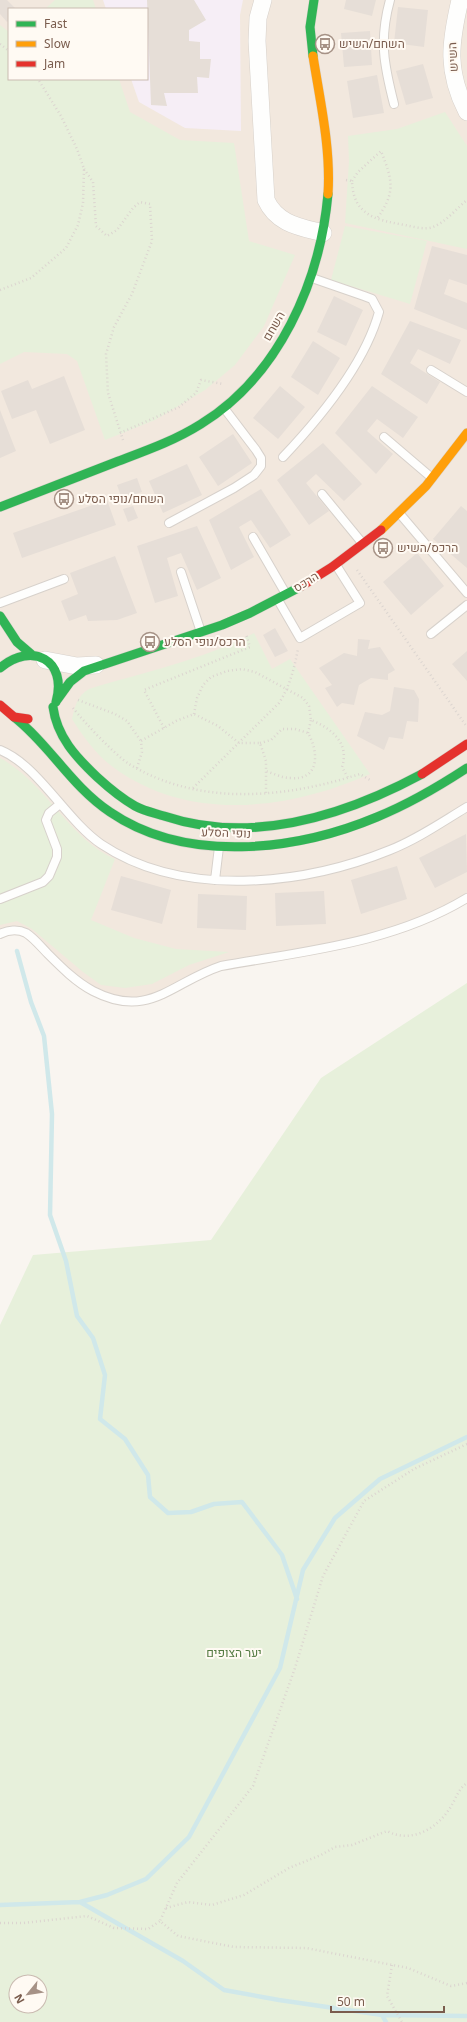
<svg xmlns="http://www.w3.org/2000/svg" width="467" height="2022" viewBox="0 0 467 2022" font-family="'Noto Sans',Heebo,sans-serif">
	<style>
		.residential { fill: #f2e8de; fill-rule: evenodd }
		.education { fill: #f6eef6 }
		.green { fill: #e7f0db; fill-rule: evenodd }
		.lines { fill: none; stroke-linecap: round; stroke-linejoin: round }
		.stream { stroke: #d0e8ea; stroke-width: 4.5 }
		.building { fill: #e6ded7 }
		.lane-casing { stroke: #d7d1cb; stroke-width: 10 }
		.street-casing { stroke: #d7d1cb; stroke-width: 18 }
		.fast-casing { stroke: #d9d2cb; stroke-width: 10 }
		.slow-casing { stroke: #d9d2cb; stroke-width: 10 }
		.jam-casing { stroke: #d9d2cb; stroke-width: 10 }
		.path { stroke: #dcd5d0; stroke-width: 2.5; stroke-dasharray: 1 3; stroke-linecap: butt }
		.lane { stroke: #fefefd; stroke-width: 8 }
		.street { stroke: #fefefd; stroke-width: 17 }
		.fast { stroke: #30b455; stroke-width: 9 }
		.slow { stroke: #ff9f0a; stroke-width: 9 }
		.jam { stroke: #e5322d; stroke-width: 9 }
		.labels { text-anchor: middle; stroke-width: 4; stroke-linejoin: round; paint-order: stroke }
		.poi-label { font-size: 12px; fill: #7a5c4d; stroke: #fffaf3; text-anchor: start }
		.street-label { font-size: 12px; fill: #7a5c4d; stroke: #fffaf3 }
		.park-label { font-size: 12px; fill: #537a41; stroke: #fffaf3 }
	</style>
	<rect width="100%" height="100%" fill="#f9f5f0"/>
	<path class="residential" d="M0 0H467V895L422 917 380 933 340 944 220 964 173 987 135 1000 115 996 95 989 78 979 28 932 0 931ZM9 9H147V79H9Z"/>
	<path class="education" d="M103 0H243L240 15 241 131 185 128 139 102 131 79H147V9H106Z"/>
	<path class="green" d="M55 0H93L96 9H45Z
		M0 25 9 32V79H119L130 112 180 140 234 143 249 241 295 255 264 326 235 365 205 390 155 420 105 440 77 361 67 354 24 352 0 364Z
		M445 112 467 146V249L345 223 349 161 348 136 397 129Z
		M345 226 427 241 410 304 331 280Z
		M254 633 272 669 290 659 370 774C289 810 188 823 113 767 96 755 83 736 72 719 75 706 77 696 89 689 144 672 203 660 254 633Z
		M0 758C45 782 70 840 115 859L91 920 134 938 176 949 229 952 189 965 152 984 125 988 101 985 83 972 32 929 17 921 0 925Z
		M467 983V2022H0V1325L33 1255 211 1240 321 1078ZM16 1982H40V2006H16Z"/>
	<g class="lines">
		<path class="stream" d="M17 951 31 1002 44 1036 52 1114 50 1215 66 1261 77 1316 93 1338 105 1375 100 1419 125 1439 148 1475 150 1497 168 1513 191 1512 214 1504 242 1502 282 1555 297 1599
			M80 1902 183 1961 224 1990 279 2000 382 2015 467 2016
			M0 1905 80 1902 107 1895 146 1879 189 1837 280 1668 303 1570 335 1518 380 1479 467 1437
			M382 2015 386 2022"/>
	</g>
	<path class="building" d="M0 0H7L16 9H9V20L7 22 0 14Z
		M147 0H194L206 20 189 30V41L200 42V59H211L209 78 197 77 198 93H164L167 106 151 105Z
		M346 0H376L372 16 344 9Z
		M398 7 428 10 424 47 394 43Z
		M370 31 372 65 344 67 341 33Z
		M423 64 433 98 406 105 396 71Z
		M377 75 384 113 353 118 347 81Z
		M432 246 467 255V285L449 279 444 294 467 303V330L414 309Z
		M334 296 363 310 346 346 317 332Z
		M410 321 461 340 450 364 418 349 410 363 440 382 427 404 381 374Z
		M313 341 340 358 318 395 291 377Z
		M64 376 85 430 50 444 36 410 12 419 1 391 28 380 32 389Z
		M280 386 305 407 278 439 253 418Z
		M372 386 418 417 403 438 377 419 367 431 393 454 376 474 335 433Z
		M0 410 16 451 0 458Z
		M233 434 252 463 218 486 199 457Z
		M323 443 362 484 344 501 316 474 306 483 329 511 309 525 277 480Z
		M187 464 202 495 163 513 149 481Z
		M137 478 142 492 122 499 117 485Z
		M261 489 291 535 270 548 251 520 239 527 254 557 231 570 209 520Z
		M107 500 116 525 22 558 13 533Z
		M133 506 138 518 128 522 123 509Z
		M461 506 467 511V568L433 539Z
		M197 526 221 578 197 590 181 553 167 558 178 596 155 603 137 546Z
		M417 553 444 586 411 615 383 582Z
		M115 556 137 613 117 620 88 621 86 615 69 621 61 601 78 594 70 573Z
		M275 628 288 651 275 657 263 635Z
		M358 639 370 640 368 649 380 647 395 670 388 674V680L371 678 359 685 354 705 342 703 337 707 325 688 332 685 319 668 344 653 357 656Z
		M467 651V681L452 664Z
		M394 687 414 690 419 699 418 722 407 721 403 739 389 737 384 750 357 736 365 712 382 715 390 711Z
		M466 834 467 872 435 888 419 858Z
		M397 866 407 899 361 914 351 880Z
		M121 876 171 890 162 924 111 910Z
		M324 891 326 924 276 926 275 893Z
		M198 894 247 896 246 930 197 928Z"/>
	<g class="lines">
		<g class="lane-casing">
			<path id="lane" d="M390 0C379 40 384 65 394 104
				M431 370 467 392
				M384 437 432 478
				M283 457C319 419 365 363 379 312L372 299 364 296 312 278
				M322 494 363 544
				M400 514 467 593
				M169 523 234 488 254 475 261 466V458L256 450 224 408
				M253 537 286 594
				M181 572 201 632
				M278 600 300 638 360 603 336 565
				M0 603 64 579
				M431 634 467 605
				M0 750C38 765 66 820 101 844 183 899 304 885 390 850 418 839 442 822 467 807
				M215 880 219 847
				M0 899 43 882 49 876 57 857V849L46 820 49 813 60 804
				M0 934C8 930 18 929 26 933 34 938 42 948 48 954 62 968 76 982 93 991 149 1020 172 982 221 966 305 951 393 943 467 898"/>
		</g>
		<g class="street-casing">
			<path id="street" d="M263 0 258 18 257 41 266 200C277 224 300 227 323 233
				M460 0C450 43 446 71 467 112
				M45 660 77 666 96 665"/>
		</g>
		<g class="fast-casing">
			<path id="fast" d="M313 56 310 27 314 0
				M0 507C39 492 77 477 116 462 145 451 174 441 201 424 279 376 320 282 328 194
				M0 616 17 642 31 654
				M0 668C32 641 68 660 56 702
				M57 700 70 682 84 671 222 625 250 613 300 587
				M53 707C57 737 76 757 97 777 109 788 121 798 135 806 144 811 154 813 164 816 251 845 344 816 422 774
				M14 717C50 745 71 786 110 812 186 864 296 851 377 817 409 804 438 787 467 768"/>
		</g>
		<g class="slow-casing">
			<path id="slow" d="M313 56C320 101 331 148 328 194
				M381 530 426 486 467 433"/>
		</g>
		<g class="jam-casing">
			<path id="jam" d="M300 587 332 567 381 530
				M0 705 14 717 28 719
				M422 774 467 744"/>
		</g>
		<path class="path" d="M0 44 9 51
			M84 169 93 182 96 226 107 236 117 230 133 208 140 202 150 204 152 241 132 294 114 327 106 354 108 393 123 440
			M346 180 352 181C353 216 377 220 405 225 414 227 425 230 433 227 446 222 457 208 467 200
			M352 181 358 172 381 151C393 181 396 193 376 220
			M0 290 31 278 66 248 78 225 83 203 84 169 77 149 61 116 38 79
			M120 433 179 407 196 393 201 380 223 384
			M357 570 467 727
			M78 700 115 714 127 721 141 741
			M73 708C85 723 114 754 129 764 200 807 285 798 360 774L370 780
			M194 714 197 698 203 685 211 677 227 671 242 669 255 672 303 698 309 706 311 720C331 728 350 743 342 767L348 778
			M164 728 144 690 250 647 246 634
			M308 733 311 720
			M260 743 271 740 282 729H295L308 733C319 752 320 781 290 778 282 778 273 773 265 771
			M137 768 142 752 141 741 176 721 194 714 218 726 239 743H260L266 761V794
			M193 788 279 703C290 686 294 669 298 649
			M467 1444 414 1469 364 1501 323 1576 295 1668 253 1786 177 1883 160 1921 178 1936 234 1947 306 1948 408 1968 451 1986 467 1983
			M166 1908 188 1902 212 1905 244 1895 289 1868 321 1855 335 1847 352 1845 387 1831C409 1843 434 1831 448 1811 455 1802 457 1790 467 1783
			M0 1923H23L87 1916 114 1928 148 1929 160 1921
			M392 1965 387 1996 402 2022"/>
		<use href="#lane" class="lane"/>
		<use href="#street" class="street"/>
		<use href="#fast" class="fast"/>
		<use href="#slow" class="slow"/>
		<use href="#jam" class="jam"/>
	</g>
	<defs>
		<g id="bus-ring" transform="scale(1)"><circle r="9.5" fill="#fffaf3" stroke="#a69286" stroke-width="1.5"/><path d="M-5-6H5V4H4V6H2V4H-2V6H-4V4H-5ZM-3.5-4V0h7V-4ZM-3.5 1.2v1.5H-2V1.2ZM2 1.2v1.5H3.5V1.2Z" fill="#a69286"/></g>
	</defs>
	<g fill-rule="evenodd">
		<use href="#bus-ring" x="325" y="44"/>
		<use href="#bus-ring" x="64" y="499"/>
		<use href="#bus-ring" x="383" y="548"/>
		<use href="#bus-ring" x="150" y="642"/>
	</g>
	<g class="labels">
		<g class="poi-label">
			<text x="339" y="48">השחם/השיש</text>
			<text x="78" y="503">השחם/נופי הסלע</text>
			<text x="397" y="552">הרכס/השיש</text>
			<text x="164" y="646">הרכס/נופי הסלע</text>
		</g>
		<g class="street-label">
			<text transform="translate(453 57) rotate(-93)" y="4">השיש</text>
			<text transform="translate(274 326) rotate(-60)" y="4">השחם</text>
			<text transform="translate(306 582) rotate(-31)" y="4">הרכס</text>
			<text transform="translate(226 833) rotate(2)" y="4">נופי הסלע</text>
		</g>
		<g class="park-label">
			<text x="234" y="1657">יער הצופים</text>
		</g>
	</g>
	<rect x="8" y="8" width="140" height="72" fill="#fffaf3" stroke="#cabbb1"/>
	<rect x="16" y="21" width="20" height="6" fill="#30b455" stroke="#cabbb1"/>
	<text x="44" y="28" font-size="12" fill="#7a5c4d">Fast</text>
	<rect x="16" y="41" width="20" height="6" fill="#ff9f0a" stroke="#cabbb1"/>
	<text x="44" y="48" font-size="12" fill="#7a5c4d">Slow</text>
	<rect x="16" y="61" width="20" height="6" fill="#e5322d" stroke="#cabbb1"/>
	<text x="44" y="68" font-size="12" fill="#7a5c4d">Jam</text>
	<g transform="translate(28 1994) rotate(240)"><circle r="19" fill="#fffaf3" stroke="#cabbb1"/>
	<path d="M0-3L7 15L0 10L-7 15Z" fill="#a69286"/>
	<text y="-6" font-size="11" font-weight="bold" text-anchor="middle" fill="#7a5c4d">N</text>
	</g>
	<path d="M331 2006v6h113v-6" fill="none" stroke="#7a5c4d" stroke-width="2"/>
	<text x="337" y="2006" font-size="12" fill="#7a5c4d" stroke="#fffaf3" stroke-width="3" paint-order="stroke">50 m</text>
</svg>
